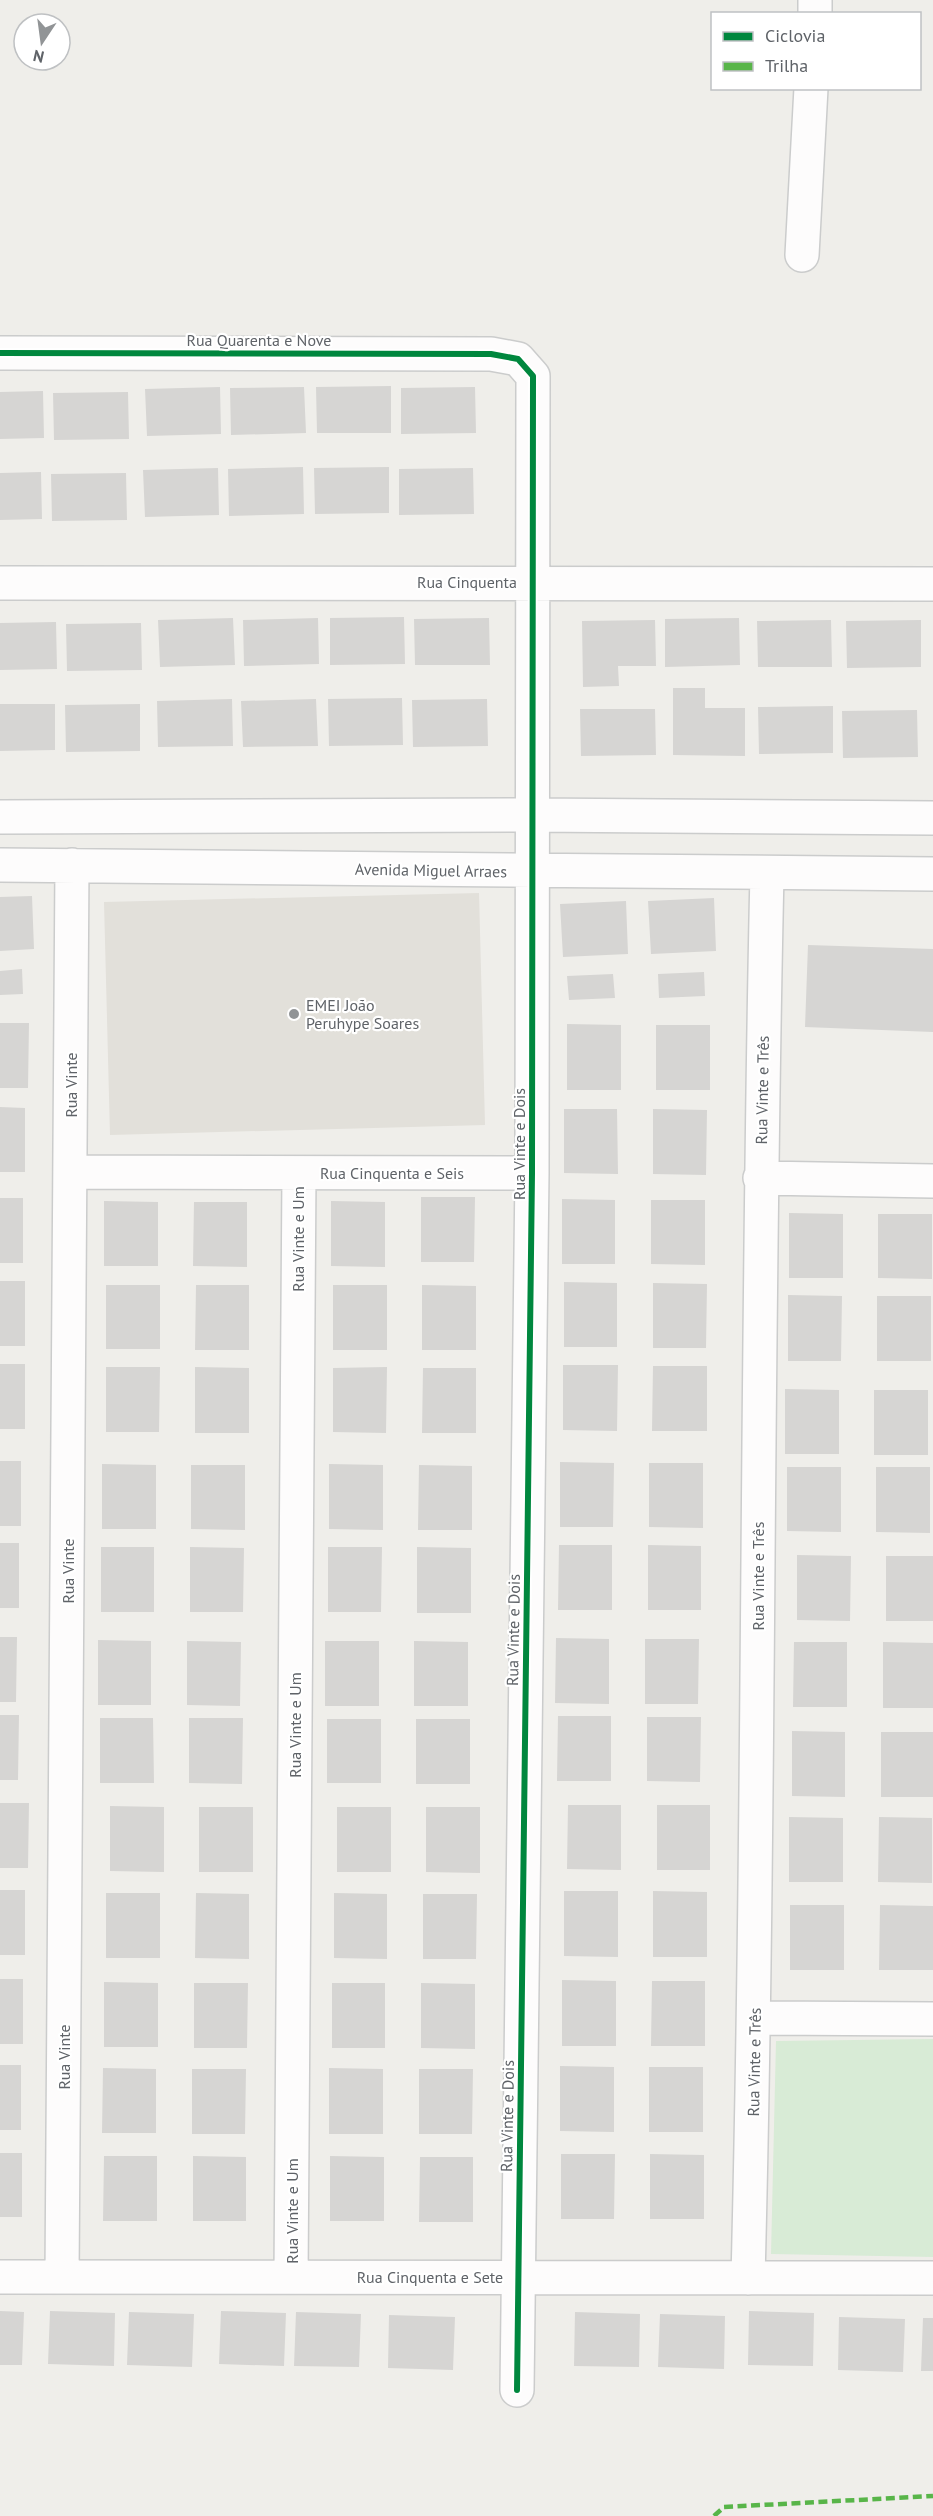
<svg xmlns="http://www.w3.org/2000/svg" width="933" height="2516" viewBox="0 0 933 2516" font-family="'PT Sans',sans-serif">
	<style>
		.education { fill: #e2e0da }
		.green { fill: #d8ebd6 }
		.building { fill: #d6d5d3 }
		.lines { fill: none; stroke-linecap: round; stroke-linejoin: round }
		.minor-casing { stroke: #cbcccc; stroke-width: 36 }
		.minor { stroke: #fdfcfc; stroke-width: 33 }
		.quiet { stroke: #58b549; stroke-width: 4.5; stroke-dasharray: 9 4.5; stroke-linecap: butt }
		.cycleway-casing { stroke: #fff; stroke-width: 10 }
		.cycleway { stroke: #00873e; stroke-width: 6 }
		.poi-dot { fill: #919496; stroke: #fff; stroke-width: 2 }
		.labels { text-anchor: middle; stroke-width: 4.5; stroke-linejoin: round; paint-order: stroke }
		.street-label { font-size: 16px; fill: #5f6368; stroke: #fff }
		.poi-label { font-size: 16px; fill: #5f6368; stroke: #fff; text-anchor: start }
	</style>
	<rect width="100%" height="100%" fill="#efeeea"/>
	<path class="education" d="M479 893 485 1125 110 1135 104 902Z"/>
	<path class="green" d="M933 2039V2257L771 2254 776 2041Z"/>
	<path class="building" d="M391 386V433H317L316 387Z
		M220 387 221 434 147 436 145 389Z
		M304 387 306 433 231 435 230 388Z
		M475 387 476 433 401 434V388Z
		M43 391 44 438 0 439V392Z
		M128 392 129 439 54 440 53 393Z
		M303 467 304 514 229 516 228 469Z
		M389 467V513L315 514 314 468Z
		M218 468 219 515 145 517 143 470Z
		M473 468 474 514 399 515V469Z
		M41 472 42 519 0 520V473Z
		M126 473 127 520 52 521 51 474Z
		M404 617 405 664 330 665V618Z
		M233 618 235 665 160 667 158 620Z
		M318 618 319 664 244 666 243 620Z
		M489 618 490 665H415L414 619Z
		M739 618 740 665 665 667V619Z
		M655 620 656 666H618L619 686 583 687 582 621Z
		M831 620 832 667H758L757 621Z
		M921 620V667L847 668 846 621Z
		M56 622 57 669 0 670V623Z
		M141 623 142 670 67 671 66 624Z
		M673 688H705V708H745V756L673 755Z
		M402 698 403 745 329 746 328 699Z
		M232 699 233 746 158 747 157 701Z
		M316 699 318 746 243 747 241 701Z
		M487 699 488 746 413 747 412 700Z
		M0 704H55V750L0 751Z
		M140 704V751L66 752 65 705Z
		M833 706V753L759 754 758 707Z
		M580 709H655L656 755 581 756Z
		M917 710 918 757 843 758 842 711Z
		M32 896 34 949 0 951V897Z
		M714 898 716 951 651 954 648 901Z
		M626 901 628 954 563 957 560 904Z
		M808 945 933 949V1032L805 1027Z
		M22 969 23 994 0 995V971Z
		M704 972 705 996 659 998 658 974Z
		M613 974 615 998 569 1000 567 976Z
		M0 1023H29L28 1088H0Z
		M567 1024 621 1025V1090H567Z
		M656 1025H710V1090H656Z
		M0 1107 25 1108V1172H0Z
		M564 1109H617L618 1174 564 1173Z
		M653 1109 707 1110 706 1175 653 1174Z
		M421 1197H475L474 1262H421Z
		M0 1198H23V1263H0Z
		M562 1199 615 1200V1264H562Z
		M651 1200H705V1265L651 1264Z
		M104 1201 158 1202V1266H104Z
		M331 1201 385 1202V1267L331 1266Z
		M194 1202H247V1267L193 1266Z
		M789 1213 843 1214V1278H789Z
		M878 1214H932V1279L878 1278Z
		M0 1281H25V1346H0Z
		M564 1282 617 1283V1347H564Z
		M653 1283 707 1284 706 1348H653Z
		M106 1285H160V1349H106Z
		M196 1285H249V1350H195Z
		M333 1285H387V1350H333Z
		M422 1285 476 1286V1350H422Z
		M788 1295 842 1296 841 1361H788Z
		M877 1296H931V1361H877Z
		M0 1364H25V1429H0Z
		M563 1365H618L617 1431 563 1430Z
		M653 1366H707V1431H652Z
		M106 1367H160L159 1432H106Z
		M195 1367 249 1368V1433H195Z
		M387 1367 386 1433 333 1432V1368Z
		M423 1368H476V1433H422Z
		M785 1389 839 1390V1454H785Z
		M874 1390H928V1455H874Z
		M0 1461H21V1526H0Z
		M560 1462 614 1463 613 1527H560Z
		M649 1463H703V1528L649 1527Z
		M102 1464 156 1465V1529H102Z
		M329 1464 383 1465V1530L329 1529Z
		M191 1465H245V1530L191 1529Z
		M419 1465 472 1466V1530H418Z
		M787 1467H841V1532L787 1531Z
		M876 1467H930V1533L876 1532Z
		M0 1543H19V1608H0Z
		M559 1545H612V1610H558Z
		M648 1545 701 1546V1610H648Z
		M101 1547H154V1612H101Z
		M190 1547 244 1548 243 1612H190Z
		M328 1547H382L381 1612H328Z
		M417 1547 471 1548V1613H417Z
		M797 1555 851 1556 850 1621 797 1620Z
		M886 1556H933V1621H886Z
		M0 1637H17L16 1702H0Z
		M556 1638 609 1639V1704L555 1703Z
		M645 1639H699L698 1704H645Z
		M98 1640 151 1641V1705H98Z
		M187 1641 241 1642 240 1706 187 1705Z
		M325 1641H379V1706H325Z
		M414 1641 468 1642V1706H414Z
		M794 1642H847V1707H793Z
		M883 1642 933 1643V1708H883Z
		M0 1715H19L18 1780H0Z
		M558 1716H611V1781H557Z
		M647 1717H701L700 1782 647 1781Z
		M100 1718H153L154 1783H100Z
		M189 1718H243L242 1784 189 1783Z
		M327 1719H381V1783H327Z
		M416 1719H470V1784H416Z
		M792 1731 845 1732V1797L792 1796Z
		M881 1732H933V1797H881Z
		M0 1803H29L28 1868H0Z
		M568 1805H621V1870L567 1869Z
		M657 1805H710V1870H657Z
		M110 1806 164 1807V1872L110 1871Z
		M199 1807H253V1872H199Z
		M337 1807H391V1872H337Z
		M426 1807H480V1873L426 1872Z
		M789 1817 843 1818V1882H789Z
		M879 1817 932 1818V1883L878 1882Z
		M0 1890H25V1955H0Z
		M564 1891H618V1957L564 1956Z
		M653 1891 707 1892V1957H653Z
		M106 1893H160V1958H106Z
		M196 1893 249 1894V1959L195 1958Z
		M334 1893 387 1894V1959L334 1958Z
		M423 1894H477L476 1959H423Z
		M790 1905H844V1970H790Z
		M880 1905 933 1906V1970H879Z
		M0 1979H23V2044H0Z
		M562 1980 616 1981V2046H562Z
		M652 1981H705V2046H651Z
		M104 1982 158 1983V2047H104Z
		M194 1983H248L247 2048H194Z
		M332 1983H385V2048H332Z
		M421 1983 475 1984V2049L421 2048Z
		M0 2065H21V2130H0Z
		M560 2066 614 2067V2132L560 2131Z
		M649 2067H703V2132H649Z
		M103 2068 156 2069V2133H102Z
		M329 2068 383 2069V2134H329Z
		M192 2069H246L245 2134H192Z
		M419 2069H473L472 2134H419Z
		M0 2153H22V2217H0Z
		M561 2154H615L614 2219H561Z
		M650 2154 704 2155V2219H650Z
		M104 2156H157V2221H103Z
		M193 2156 246 2157V2221H193Z
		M330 2156 384 2157V2221H330Z
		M420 2157H473V2222H419Z
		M0 2311 24 2312 22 2365H0Z
		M50 2311 115 2313 114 2366 48 2364Z
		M221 2311 286 2313 284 2366 219 2364Z
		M749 2311 814 2313 813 2366 748 2365Z
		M129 2312 194 2314 192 2367 127 2365Z
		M296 2312 361 2314 359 2367 294 2366Z
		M575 2312 640 2314 639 2367 574 2366Z
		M660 2314 725 2316 724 2369 658 2367Z
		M389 2315 455 2317 453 2370 388 2368Z
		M839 2317 905 2319 903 2372 838 2370Z
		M923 2318H933V2371H921Z"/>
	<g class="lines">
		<g class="minor-casing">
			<path id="minor" d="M815 14V0
				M802 255 811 88
				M0 353 491 354 518 359 533 376 532 1173 517 2390
				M0 583 933 584
				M0 817 531 815 933 818
				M0 865 933 874
				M71 1172 532 1173
				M760 1178 933 1181
				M755 2018 933 2019
				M0 2277 933 2278
				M62 2277 72 865
				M291 2277 299 1173
				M748 2278C760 1810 756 1342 767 874"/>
		</g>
		<use href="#minor" class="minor"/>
		<path class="quiet" d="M714 2516 724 2507 933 2496"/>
		<g class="cycleway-casing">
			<path id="cycleway" d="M0 353 491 354 518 359 533 376 532 1173 517 2390"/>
		</g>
		<use href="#cycleway" class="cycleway"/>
	</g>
	<circle class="poi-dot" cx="294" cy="1014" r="6"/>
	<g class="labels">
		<g class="street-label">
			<text x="259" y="346">Rua Quarenta e Nove</text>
			<text x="467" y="588">Rua Cinquenta</text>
			<text transform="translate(431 870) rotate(1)" y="6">Avenida Miguel Arraes</text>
			<text transform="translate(71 1085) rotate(-90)" y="6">Rua Vinte</text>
			<text transform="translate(762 1090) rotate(-89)" y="6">Rua Vinte e Três</text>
			<text transform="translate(519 1144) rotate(-90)" y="6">Rua Vinte e Dois</text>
			<text x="392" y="1179">Rua Cinquenta e Seis</text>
			<text transform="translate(298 1239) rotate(-90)" y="6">Rua Vinte e Um</text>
			<text transform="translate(68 1571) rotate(-90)" y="6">Rua Vinte</text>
			<text transform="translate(758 1576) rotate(-90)" y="6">Rua Vinte e Três</text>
			<text transform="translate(513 1630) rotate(-89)" y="6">Rua Vinte e Dois</text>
			<text transform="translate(295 1725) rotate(-90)" y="6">Rua Vinte e Um</text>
			<text transform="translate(64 2057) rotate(-90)" y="6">Rua Vinte</text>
			<text transform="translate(754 2062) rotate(-89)" y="6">Rua Vinte e Três</text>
			<text transform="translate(507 2116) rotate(-89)" y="6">Rua Vinte e Dois</text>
			<text transform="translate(292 2211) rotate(-90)" y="6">Rua Vinte e Um</text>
			<text x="430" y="2283">Rua Cinquenta e Sete</text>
		</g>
		<g class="poi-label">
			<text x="306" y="1011">EMEI João<tspan x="306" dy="18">Peruhype Soares</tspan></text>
		</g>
	</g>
	<rect x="711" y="12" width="210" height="78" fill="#ffffff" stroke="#bfc1c3" stroke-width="1.5"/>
	<rect x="723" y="32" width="30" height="9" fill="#00873e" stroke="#bfc1c3" stroke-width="1.5"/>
	<text x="765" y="42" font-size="18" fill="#5f6368">Ciclovia</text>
	<rect x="723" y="62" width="30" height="9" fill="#58b549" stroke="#bfc1c3" stroke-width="1.5"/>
	<text x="765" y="72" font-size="18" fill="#5f6368">Trilha</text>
	<g transform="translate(42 42) rotate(193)"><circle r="28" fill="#ffffff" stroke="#bfc1c3" stroke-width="1.5"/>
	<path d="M0-4.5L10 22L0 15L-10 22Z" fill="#919496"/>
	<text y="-9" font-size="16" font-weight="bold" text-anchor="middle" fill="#5f6368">N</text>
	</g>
</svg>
